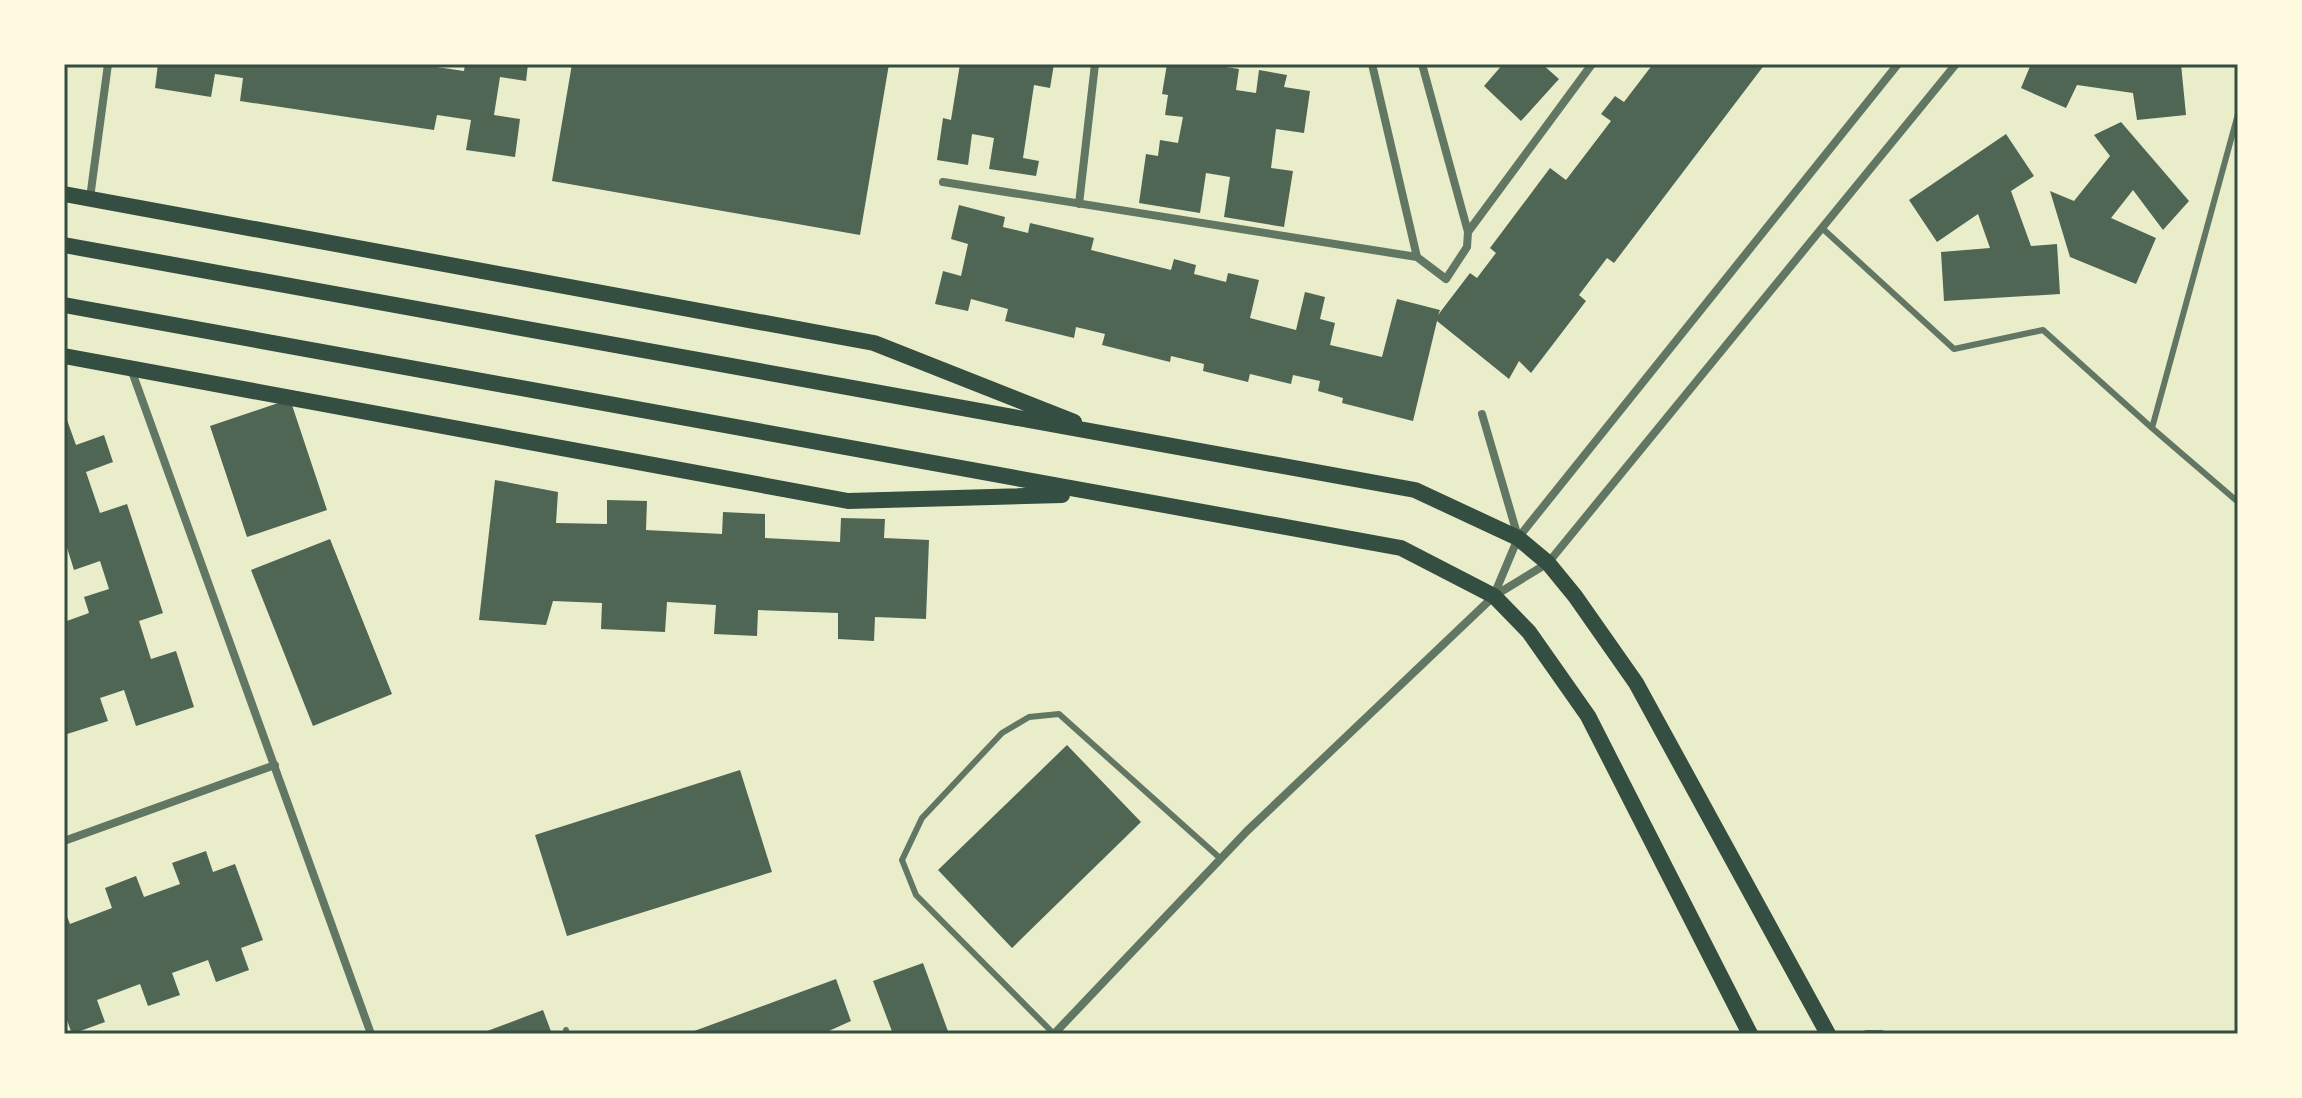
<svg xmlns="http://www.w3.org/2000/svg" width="2302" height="1098" viewBox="0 0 2302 1098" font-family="'Titillium Web',sans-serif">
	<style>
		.building { fill: #4f6655 }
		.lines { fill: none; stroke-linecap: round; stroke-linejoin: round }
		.service { stroke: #617663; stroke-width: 6 }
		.minor { stroke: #617663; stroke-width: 8 }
		.secondary { stroke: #344e41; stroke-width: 16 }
		.neatline { fill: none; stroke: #344e41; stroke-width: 3 }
	</style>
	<rect width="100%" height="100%" fill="#e9edc9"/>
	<path class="building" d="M158 64H416L464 71 465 64H528L526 81 500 77 494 115 520 119 515 157 466 150 471 120 437 115 434 130 240 101 243 78 215 74 211 97 155 88Z
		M572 64H889L860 235 552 181Z
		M960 64H1054L1050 88 1034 85 1023 158 1039 161 1036 176 989 169 994 138 972 134 968 165 937 160 943 118 951 120Z
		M1167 64H1206L1239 69 1236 90 1256 93 1259 70 1287 75 1284 87 1310 91 1304 133 1276 129 1271 168 1293 171 1284 227 1224 217 1230 177 1206 173 1200 213 1139 203 1146 154 1158 156 1160 140 1178 143 1183 117 1165 115 1168 95 1162 94Z
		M1503 64H1542L1559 79 1521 121 1484 86Z
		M1653 64H1765L1614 263 1607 258 1579 295 1586 301 1531 373 1519 361 1509 379 1437 321 1413 421 1342 403 1343 398 1318 391 1320 381 1293 375 1291 384 1250 374 1248 382 1203 371 1204 364 1171 356 1170 362 1102 345 1105 334 1076 327 1074 338 1005 321 1008 309 971 299 968 311 935 304 943 271 961 276 968 244 951 239 959 205 1005 217 1003 227 1028 233 1030 223 1094 238 1091 250 1171 270 1174 259 1196 265 1194 274 1226 282 1228 273 1259 280 1250 318 1296 330 1305 292 1325 297 1320 319 1335 323 1330 345 1382 357 1397 299 1440 310 1438 315 1470 273 1477 278 1496 253 1490 248 1550 168 1566 180 1611 121 1601 114 1615 96 1624 102Z
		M2031 64H2181L2186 115 2137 120 2133 93 2077 85 2066 108 2021 88Z
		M2121 122 2189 201 2163 230 2133 190 2111 218 2156 238 2136 284 2070 257 2050 191 2074 201 2110 156 2094 135Z
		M2006 134 2034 176 2011 191 2031 246 2057 244 2060 294 1944 301 1941 252 1990 248 1978 214 1937 242 1909 200Z
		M290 399 327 510 247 537 210 426Z
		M67 420 76 445 104 435 113 462 86 472 100 513 127 504 163 613 139 621 151 659 176 651 194 707 136 726 124 690 100 698 108 721 64 735V622L89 613 84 597 109 589 100 561 74 570 64 538V422Z
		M495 480 558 492 556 523 607 524V500L647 501 646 530 722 534 723 512 765 514V538L840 542 841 518 885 519 884 538 929 540 926 619 875 617 874 641 838 639V613L758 610 757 636 714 634 716 605 667 602 665 632 601 629 602 603 553 601 546 625 479 620Z
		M330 539 392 694 313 726 251 570Z
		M1067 745 1141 822 1012 948 938 870Z
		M740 770 772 872 567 936 535 835Z
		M206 851 213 872 235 864 263 940 241 948 249 970 216 982 208 960 172 973 180 995 148 1006 140 984 97 1000 105 1022 72 1034 64 1012V909L70 924 112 908 105 888 136 876 144 897 180 884 172 863Z
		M923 963 949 1034H893L873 981Z
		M836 979 851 1021 822 1034H686Z
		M543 1010 552 1034H479Z"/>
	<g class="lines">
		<path class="service" d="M2238 114 2152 428 2238 502
			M1822 228 1954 349 2043 330 2152 428
			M566 1030 567 1034
			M1054 1034 916 895 902 860 922 818 1002 733 1029 717 1059 714 1221 859"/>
		<path class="minor" d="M1372 64 1417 257 1446 279 1467 247 1468 232 1422 64
			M943 182 1417 257
			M90 198 108 64
			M1079 204 1095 64
			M1468 232 1592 64
			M131 369 371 1034
			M1482 414 1518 537
			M1494 595 1518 538 1898 64
			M64 841 275 765
			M1054 1034 1247 831 1494 596 1548 563 1956 64
			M1867 1034H1881"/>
		<path class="secondary" d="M64 194 874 343 1074 422
			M64 245 1415 490 1518 538 1548 563 1575 596 1636 683 1828 1034
			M64 305 1401 548 1494 596 1529 632 1588 716 1750 1034
			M64 356 848 501 1062 495"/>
	</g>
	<rect width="2302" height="1098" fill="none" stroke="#fefae0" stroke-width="132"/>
	<rect x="66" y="66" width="2170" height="966" class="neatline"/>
</svg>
